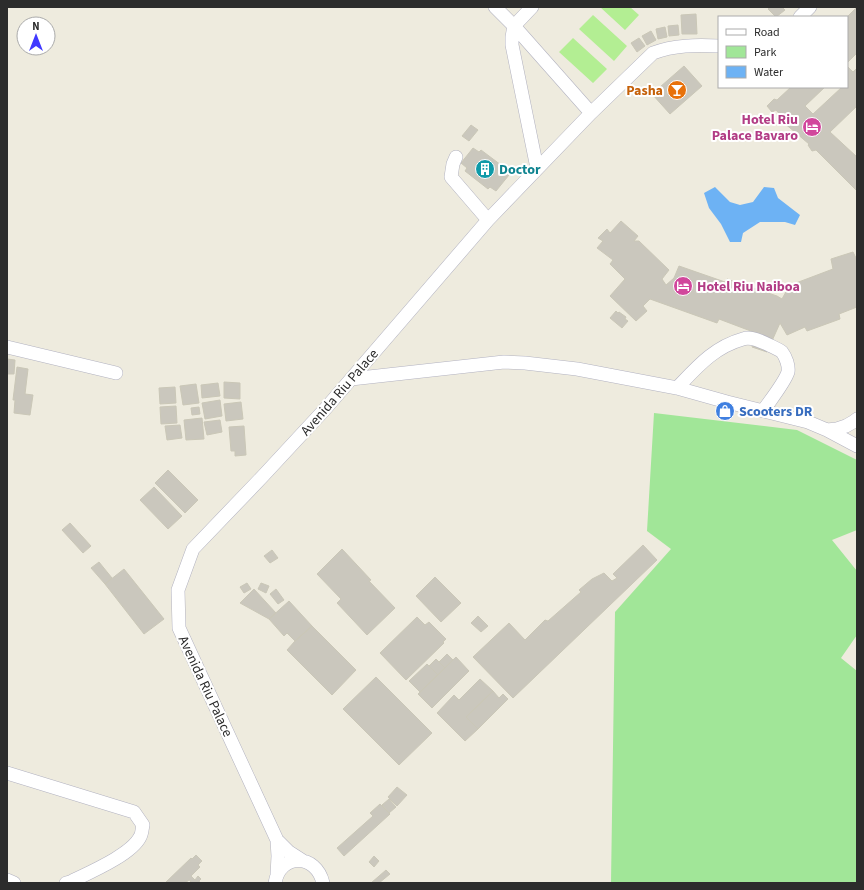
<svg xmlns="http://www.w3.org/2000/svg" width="864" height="890" viewBox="0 0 864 890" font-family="'Source Sans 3',sans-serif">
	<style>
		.green { fill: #a1e698 }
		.pitch { fill: #b3ee93 }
		.water { fill: #6db2f4 }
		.building { fill: #cac7bd; stroke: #cac7b7 }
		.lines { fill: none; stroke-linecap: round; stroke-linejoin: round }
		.minor-casing { stroke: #b2b2c0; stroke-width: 14 }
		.minor { stroke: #fff; stroke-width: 13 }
		.labels { text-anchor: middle; stroke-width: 4; stroke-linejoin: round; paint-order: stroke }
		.food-label { font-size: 14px; font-weight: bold; fill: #c56008; stroke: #fff; text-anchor: end }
		.hotel-label { font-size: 14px; font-weight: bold; fill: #b23c85; stroke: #fff; text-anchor: end }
		.culture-label { font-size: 14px; font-weight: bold; fill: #0d838f; stroke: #fff; text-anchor: start }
		.street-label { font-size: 14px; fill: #2c2c2c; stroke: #fff }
		.shop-label { font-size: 14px; font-weight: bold; fill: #366cbe; stroke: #fff; text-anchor: start }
	</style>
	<rect width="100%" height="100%" fill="#eeebde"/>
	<path class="green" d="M654 413 797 430 857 460V530L832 540 857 571V635L841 658 857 671V883H611L615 612 671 549 647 531Z"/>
	<path class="pitch" d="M600 7H630L639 15 625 30Z
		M593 15 627 46 614 61 579 29Z
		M573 38 607 69 593 83 559 52Z"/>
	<path class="water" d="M715 187 730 202 740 205 753 202 764 187 774 188 778 198 800 215 795 225 785 222H760L743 233 741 242H730L721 224 709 208 704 193Z"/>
	<path class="building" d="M770 7H782L785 10 776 17 768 9Z
		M857 7V53L847 63V17Z
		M696 14 697 34H682L681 15Z
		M678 25 679 35 669 36 668 26Z
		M665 27 667 37 658 39 656 29Z
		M651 31 656 40 647 45 642 36Z
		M639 38 645 46 637 52 631 43Z
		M684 66 702 86 670 114 652 94Z
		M847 66 853 72 857 68V106L830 132 857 157V191L816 150 812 151 808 145 809 144 783 122 784 119 776 110 772 112 767 106 774 99 777 100 791 87H825L805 106 813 114 842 87H847Z
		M471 125 478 130 469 141 462 136Z
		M473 148 479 152 481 150 505 168 503 171 509 175 496 191 490 187 488 189 465 171 467 168 461 163Z
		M621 221 638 236 634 241H639L669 270 662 279 666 285 674 278 679 266 725 282 727 279 777 296 782 299 787 290 798 287 796 283 833 269 831 259 853 252 857 260V307L839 314 840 319 807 331 805 327 787 335 780 323 767 352 752 347 756 333 719 319 717 323 650 299 643 306 647 311 636 321 610 296 625 279 610 264 613 260 597 248 603 241 598 238 607 229 610 233Z
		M616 311 618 313 619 312 626 317 625 319 628 321 622 328 610 318Z
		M7 359 15 360 14 374H7Z
		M17 367 28 369 25 394 33 395 30 415 14 413 15 400H13Z
		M224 382 240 383V399L224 398Z
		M218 383 220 396 202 398 201 385Z
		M196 384 199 403 183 405 180 386Z
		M175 387 176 403 160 404 159 388Z
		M220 400 222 416 205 419 202 403Z
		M241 402 243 419 226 421 224 404Z
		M176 406 177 423 161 424 160 407Z
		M199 407 200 414 192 415 191 408Z
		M202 418 204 439 186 440 184 420Z
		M220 420 222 432 207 435 204 422Z
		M180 425 182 438 167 440 165 426Z
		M244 426 246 455 235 456V451H231L229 427Z
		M168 470 198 500 185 513 155 483Z
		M154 487 182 516 168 529 140 500Z
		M70 523 91 546 83 553 62 530Z
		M643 545 657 560 513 698 473 657 509 623 525 640 545 620 548 621 581 592 579 590 592 579 604 573 612 581 617 578 613 574Z
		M342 549 371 580 369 581 395 608 367 635 337 603 341 599 317 574Z
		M272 550 278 558 270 563 264 556Z
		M99 562 112 578 105 584 91 568Z
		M124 569 164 619 144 634 105 584Z
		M435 577 461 603 441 622 416 596Z
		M247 583 251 589 244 593 240 587Z
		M261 583 269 586 266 593 258 589Z
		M254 589 276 613 269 619 240 603Z
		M276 589 284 600 278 604 270 594Z
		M289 601 312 626 295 641 287 633 284 636 269 619Z
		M478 616 488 626 481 632 471 623Z
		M417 617 425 625 429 622 446 639 443 642 444 643 406 680 380 653Z
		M312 626 356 670 332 695 287 650 295 641Z
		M447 654 453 660 445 668 439 662Z
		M456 657 469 671 432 708 418 694Z
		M436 659 445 668 438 675 429 666Z
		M427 664 438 675 420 692 409 681Z
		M376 677 432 733 399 765 343 709Z
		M480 679 493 691 466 717 478 729 465 741 437 713 454 695 459 700Z
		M493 691 499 698 503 694 508 699 478 729 466 717Z
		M397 787 407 795 397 806 388 797Z
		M389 799 396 807 389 813 382 805Z
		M380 804 390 814 344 856 337 848 373 816 370 813Z
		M196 855 202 861 198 865 200 867 191 876 195 880 198 876 201 879 199 881 200 883H189L191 881 189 880 185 883H165L191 858 192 859Z
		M374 856 379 861 374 867 369 862Z
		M386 870 390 874 379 883H371Z"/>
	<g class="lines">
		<g class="minor-casing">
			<path id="minor" d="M495 7 514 26 591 113
				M532 7 514 26 512 37V45L537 168
				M800 17 810 7
				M456 157 453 164 451 177 488 220
				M7 347 116 373
				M351 379 504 362 525 363 577 369 677 388 727 402 808 422 827 430 837 429 846 426 853 422 857 419
				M677 388C697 367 714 347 743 339 751 336 761 341 769 345 773 347 778 349 782 352 786 357 789 366 788 372 785 382 769 402 763 411
				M827 430 857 446
				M7 773 134 812 143 825C142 829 142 834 140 837 131 855 88 873 70 882L66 883
				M303 861 289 852 277 840 179 628 178 590 193 549 262 477 326 408 488 220 591 113 653 53C674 45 696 45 719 46
				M277 875 278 856 277 840
				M7 880 14 883
				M275 883C280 853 316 853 323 883"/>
		</g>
		<use href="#minor" class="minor"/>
	</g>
	<defs>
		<g id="bar-disc" transform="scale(1)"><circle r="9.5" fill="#e8710a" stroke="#fff"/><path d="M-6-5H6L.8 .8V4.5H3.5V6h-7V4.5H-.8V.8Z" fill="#fff"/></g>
		<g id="hotel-disc" transform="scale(1)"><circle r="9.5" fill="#d1479c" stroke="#fff"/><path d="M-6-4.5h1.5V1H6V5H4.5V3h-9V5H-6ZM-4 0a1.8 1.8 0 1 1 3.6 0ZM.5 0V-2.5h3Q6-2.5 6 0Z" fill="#fff"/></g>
		<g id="building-disc" transform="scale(1)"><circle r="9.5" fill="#0f9aa8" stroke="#fff"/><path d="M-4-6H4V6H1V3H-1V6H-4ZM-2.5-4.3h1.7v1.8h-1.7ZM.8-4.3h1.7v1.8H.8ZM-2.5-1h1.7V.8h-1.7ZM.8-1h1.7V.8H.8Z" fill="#fff"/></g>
		<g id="shop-disc" transform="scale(1)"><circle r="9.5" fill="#3f7fe0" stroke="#fff"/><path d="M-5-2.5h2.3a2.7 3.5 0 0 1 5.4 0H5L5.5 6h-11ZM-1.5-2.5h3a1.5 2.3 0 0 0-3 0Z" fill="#fff"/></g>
	</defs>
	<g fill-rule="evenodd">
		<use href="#bar-disc" x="677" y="90"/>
		<use href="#hotel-disc" x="812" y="127"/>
		<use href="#building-disc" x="485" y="169"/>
		<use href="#hotel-disc" x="683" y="286"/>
		<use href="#shop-disc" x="725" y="411"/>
	</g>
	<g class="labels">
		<g class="food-label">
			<text x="663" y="95">Pasha</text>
		</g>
		<g class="hotel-label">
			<text x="798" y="124">Hotel Riu<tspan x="798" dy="16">Palace Bavaro</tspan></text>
			<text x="697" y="291" text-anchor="start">Hotel Riu Naiboa</text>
		</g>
		<g class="culture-label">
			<text x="499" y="174">Doctor</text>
		</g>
		<g class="street-label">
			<text transform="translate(339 392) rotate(-49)" y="5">Avenida Riu Palace</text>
			<text transform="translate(206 686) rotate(65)" y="5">Avenida Riu Palace</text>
		</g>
		<g class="shop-label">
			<text x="739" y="416">Scooters DR</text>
		</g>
	</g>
	<rect width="864" height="890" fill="none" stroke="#2c2c2c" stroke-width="16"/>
	<rect x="718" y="16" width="130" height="72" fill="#ffffff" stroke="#ababab"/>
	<rect x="726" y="29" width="20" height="6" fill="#ffffff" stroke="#ababab"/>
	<text x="754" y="36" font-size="12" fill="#2c2c2c">Road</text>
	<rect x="726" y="46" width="20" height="12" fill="#a1e698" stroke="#ababab"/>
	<text x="754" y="56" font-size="12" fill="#2c2c2c">Park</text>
	<rect x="726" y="66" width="20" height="12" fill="#6db2f4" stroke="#ababab"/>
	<text x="754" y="76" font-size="12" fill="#2c2c2c">Water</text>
	<g transform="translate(36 36)"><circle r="19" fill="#ffffff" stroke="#ababab"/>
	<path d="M0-3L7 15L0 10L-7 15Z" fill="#4139ff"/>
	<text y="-6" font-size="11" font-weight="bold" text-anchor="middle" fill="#2c2c2c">N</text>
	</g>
</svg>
